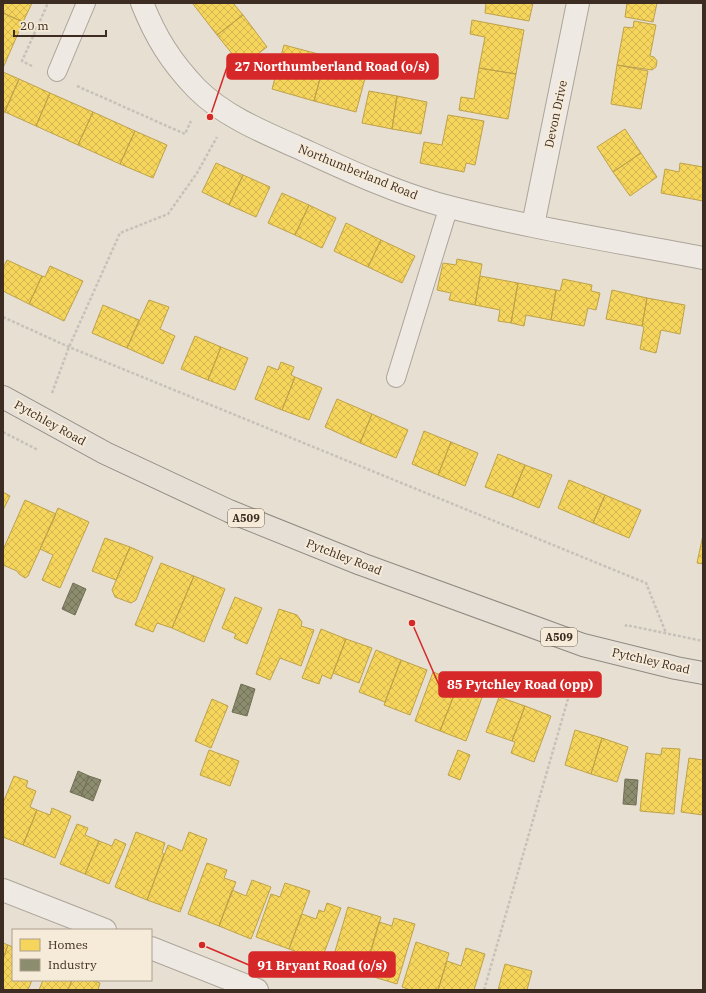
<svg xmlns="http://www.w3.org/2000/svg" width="706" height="993" viewBox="0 0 706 993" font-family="'IBM Plex Serif',serif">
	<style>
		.homes { fill: url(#homes-cross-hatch); stroke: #bea24a }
		.industry { fill: url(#industry-cross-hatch); stroke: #746f57 }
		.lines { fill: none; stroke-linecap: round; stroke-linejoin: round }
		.lane-casing { stroke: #aca49a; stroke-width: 20 }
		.street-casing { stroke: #aca49a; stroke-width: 24 }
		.primary-casing { stroke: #918a81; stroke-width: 24 }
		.path { stroke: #c7c1b9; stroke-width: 2.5; stroke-dasharray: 3 2; stroke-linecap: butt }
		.lane { stroke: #eeeae3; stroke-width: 18 }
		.street { stroke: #eeeae3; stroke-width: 22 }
		.primary { stroke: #e6dfd5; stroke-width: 22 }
		.labels { text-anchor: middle; stroke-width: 4; stroke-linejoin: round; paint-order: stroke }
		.shield { fill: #f6ebd9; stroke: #746558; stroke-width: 1 }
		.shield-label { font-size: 11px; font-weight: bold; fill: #3c2c21 }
		.street-label { font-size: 12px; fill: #3c2c21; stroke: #f6ebd9 }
		.leader { fill: none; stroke: #d62828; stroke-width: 1.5 }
		.callout-dot { fill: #d62828; stroke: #f6ebd9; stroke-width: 1.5 }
		.callout { fill: #d62828; stroke: #d62828; stroke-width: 1.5 }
		.callout-label { font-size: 13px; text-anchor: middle; font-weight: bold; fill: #fff }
	</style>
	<defs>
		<pattern id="homes-cross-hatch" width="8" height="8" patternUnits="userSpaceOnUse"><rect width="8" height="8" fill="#f6d55c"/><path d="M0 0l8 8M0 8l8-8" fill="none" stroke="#d4b750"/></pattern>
		<pattern id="industry-cross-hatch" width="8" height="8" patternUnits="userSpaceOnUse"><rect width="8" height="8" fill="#8c8c6e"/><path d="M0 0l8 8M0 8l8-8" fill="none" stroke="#74735a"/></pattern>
	</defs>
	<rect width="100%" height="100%" fill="#e6dfd2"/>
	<path class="homes" d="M3 3H32L23 22 3 13Z
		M194 3H233L243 15 217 35 193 4Z
		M486 3H533L529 21 485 13Z
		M627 3H657L653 22 625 17Z
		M3 13 23 22 3 68Z
		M243 15 267 47 242 66 217 35Z
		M472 20 524 30 516 74 479 68 485 37 470 34Z
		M634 21 656 25 650 56 654 57 657 61 656 67 652 70 617 65 624 27 633 28Z
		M284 45 326 56 314 101 272 89Z
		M326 56 368 67 356 112 314 101Z
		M617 65 648 71 641 109 611 104Z
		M479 68 516 74 508 119 459 110 461 97 474 99Z
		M3 72 19 79 3 115Z
		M19 79 50 93 36 126 5 112Z
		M369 91 397 96 392 129 362 123Z
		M50 93 93 112 78 145 36 126Z
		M397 96 427 102 421 134 392 129Z
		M93 112 135 131 120 164 78 145Z
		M448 115 484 121 475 165 466 163 464 172 420 163 424 142 442 145Z
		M625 129 641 153 613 172 597 147Z
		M135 131 167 145 153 178 120 164Z
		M641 153 657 177 630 196 613 172Z
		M216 163 243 175 229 205 202 192Z
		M680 163 703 167V201L661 193 665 169 679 172Z
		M243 175 270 187 256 217 229 205Z
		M282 193 309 205 295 235 268 223Z
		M309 205 336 218 322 248 295 235Z
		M346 223 381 240 368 267 334 251Z
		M381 240 415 256 402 283 368 267Z
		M457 259 482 264 475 305 449 300 451 293 437 290 443 263 456 265Z
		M7 260 42 276 29 304 3 291V268Z
		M50 266 83 281 64 321 29 304 42 276 45 277Z
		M480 276 518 283 511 323 498 321 500 310 475 305Z
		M563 279 592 285 591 291 600 293 596 310 588 308 584 326 551 320 556 290 560 291Z
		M518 283 556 290 551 320 526 315 524 326 511 323Z
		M612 290 647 298 642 326 606 319Z
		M647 298 685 305 680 334 661 330 656 353 640 349 644 327 642 326Z
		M149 300 169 307 160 329 175 336 163 364 127 348Z
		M103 305 139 320 127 348 92 333Z
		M195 336 221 347 208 380 181 369Z
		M221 347 248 358 235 390 208 380Z
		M281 362 294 367 291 375 295 377 282 410 255 399 268 366 278 370Z
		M295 377 322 388 309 420 282 410Z
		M337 399 372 414 360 443 325 427Z
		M372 414 408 430 396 458 360 443Z
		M424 431 451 442 438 475 412 464Z
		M451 442 478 453 465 486 438 475Z
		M498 454 525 465 512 497 485 487Z
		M525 465 552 475 539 508 512 497Z
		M569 480 605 495 593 523 558 508Z
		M3 492 10 496 3 510Z
		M605 495 641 510 629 538 593 523Z
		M25 500 56 514 28 576 25 578 19 574 17 571 3 565V550Z
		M58 508 89 522 60 588 42 580 53 555 40 549Z
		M703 535V564L697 563Z
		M105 538 130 547 116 580 92 571Z
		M130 547 153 557 136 600 131 603 115 597 112 590Z
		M161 563 194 576 172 628 157 623 153 632 135 625Z
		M194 576 225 589 204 642 172 628Z
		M235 597 262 608 247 644 234 638 236 634 222 628Z
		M279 609 297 615 302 622 301 626 314 630 301 666 280 658 270 680 256 674Z
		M321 629 346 639 331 679 322 675 319 684 302 678Z
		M346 639 372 648 359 683 333 673Z
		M376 650 401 660 385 702 359 692Z
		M401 660 427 670 410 715 384 705Z
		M433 672 459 682 440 731 415 721Z
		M459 682 484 692 466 741 440 731Z
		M499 697 525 706 512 741 486 732Z
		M212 699 228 706 211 748 195 741Z
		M525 706 551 716 534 762 511 753 515 742 512 741Z
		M575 730 602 738 591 774 565 765Z
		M602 738 628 747 617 782 591 774Z
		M662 748 680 749 674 814 640 811 646 753 661 755Z
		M209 750 239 761 230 786 200 775Z
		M458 750 470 755 460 780 448 775Z
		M689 758 703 760V815L681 812Z
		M14 776 28 781 26 787 36 791 30 807 37 810 23 845 3 837V803Z
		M52 808 71 816 55 858 23 845 37 810 50 815Z
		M77 824 88 828 85 835 99 841 85 874 60 864Z
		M136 832 165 843 162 853 164 854 147 900 115 887Z
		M189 832 207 839 180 912 147 900 168 845 182 851Z
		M115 839 126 844 109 884 85 874 99 841 112 846Z
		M207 863 227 870 224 878 236 882 219 926 188 914Z
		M252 880 271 887 251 939 219 926 232 890 246 896Z
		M285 883 310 891 289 949 256 937 271 894 280 897Z
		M327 903 341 908 321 961 289 949 302 914 316 919 319 910 324 912Z
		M348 907 381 917 364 974 331 965Z
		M394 918 415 924 397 984 364 974 379 922 392 926Z
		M416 942 449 953 438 990H411L402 987Z
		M3 943 8 945 3 959Z
		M8 945 13 947V980H32L28 990H3V959Z
		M466 948 485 954 474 990H438L447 961 461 966Z
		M505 964 532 971 527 990H498Z
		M43 980H72L68 990H39Z
		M72 980H92L100 983 98 990H68Z"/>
	<path class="industry" d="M73 583 86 589 75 615 62 609Z
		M241 684 255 689 247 716 232 712Z
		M78 771 89 776 81 796 70 792Z
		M89 776 101 780 93 801 81 796Z
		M625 779 638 780 636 805 623 804Z"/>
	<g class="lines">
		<g class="lane-casing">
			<path id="lane" d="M57 72 86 3
				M396 378 449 206"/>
		</g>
		<g class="street-casing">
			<path id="street" d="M142 3C156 38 171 62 197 89 224 116 263 132 297 147 343 168 389 190 438 204 524 227 615 241 703 258
				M533 225 578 3
				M3 890 105 930
				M151 948 257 990"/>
		</g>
		<g class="primary-casing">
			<path id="primary" d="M3 397 105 453 229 511 361 564 583 645 676 668 703 673"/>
		</g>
		<path class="path" d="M32 66 22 61 48 3
			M77 86 185 134 191 121
			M3 317 69 347 646 583 666 633
			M52 393 69 347 120 233 168 214 197 173 217 137
			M3 432 38 450
			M626 627V625L703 641
			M484 990 576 671"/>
		<use href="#lane" class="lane"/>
		<use href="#street" class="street"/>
		<use href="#primary" class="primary"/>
	</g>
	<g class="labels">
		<g class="shield">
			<rect x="228" y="509" width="36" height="18" rx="3"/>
			<rect x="541" y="628" width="36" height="18" rx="3"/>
		</g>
		<g class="shield-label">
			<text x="246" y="522">A509</text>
			<text x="559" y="641">A509</text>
		</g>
		<g class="street-label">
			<text transform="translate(556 114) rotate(-78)" y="4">Devon Drive</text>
			<text transform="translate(358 172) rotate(22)" y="4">Northumberland Road</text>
			<text transform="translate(50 423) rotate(29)" y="4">Pytchley Road</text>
			<text transform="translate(344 557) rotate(21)" y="4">Pytchley Road</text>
			<text transform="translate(651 661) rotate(13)" y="4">Pytchley Road</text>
		</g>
	</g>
	<path class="leader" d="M210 117L227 67M412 623L439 685M202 945L249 965"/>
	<g class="callout-dot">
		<circle cx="210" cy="117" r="4"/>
		<circle cx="412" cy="623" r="4"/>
		<circle cx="202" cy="945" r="4"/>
	</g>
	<g class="callout">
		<rect x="227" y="54" width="211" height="25" rx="4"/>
		<rect x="439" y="672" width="162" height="25" rx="4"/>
		<rect x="249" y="952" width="146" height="25" rx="4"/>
	</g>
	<g class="callout-label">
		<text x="332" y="71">27 Northumberland Road (o/s)</text>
		<text x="520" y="689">85 Pytchley Road (opp)</text>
		<text x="322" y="970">91 Bryant Road (o/s)</text>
	</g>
	<rect width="706" height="993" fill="none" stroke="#3c2c21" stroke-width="8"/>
	<rect x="12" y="929" width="140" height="52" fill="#f6ebd9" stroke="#ac9f8f"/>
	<rect x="20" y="939" width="20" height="12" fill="#f6d55c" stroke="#ac9f8f"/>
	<text x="48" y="949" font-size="12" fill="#3c2c21">Homes</text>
	<rect x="20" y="959" width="20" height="12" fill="#8c8c6e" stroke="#ac9f8f"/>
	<text x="48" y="969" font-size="12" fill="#3c2c21">Industry</text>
	<path d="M14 30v6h92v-6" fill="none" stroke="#3c2c21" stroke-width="2"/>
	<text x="20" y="30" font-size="12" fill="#3c2c21" stroke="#f6ebd9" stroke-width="3" paint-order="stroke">20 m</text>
</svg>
